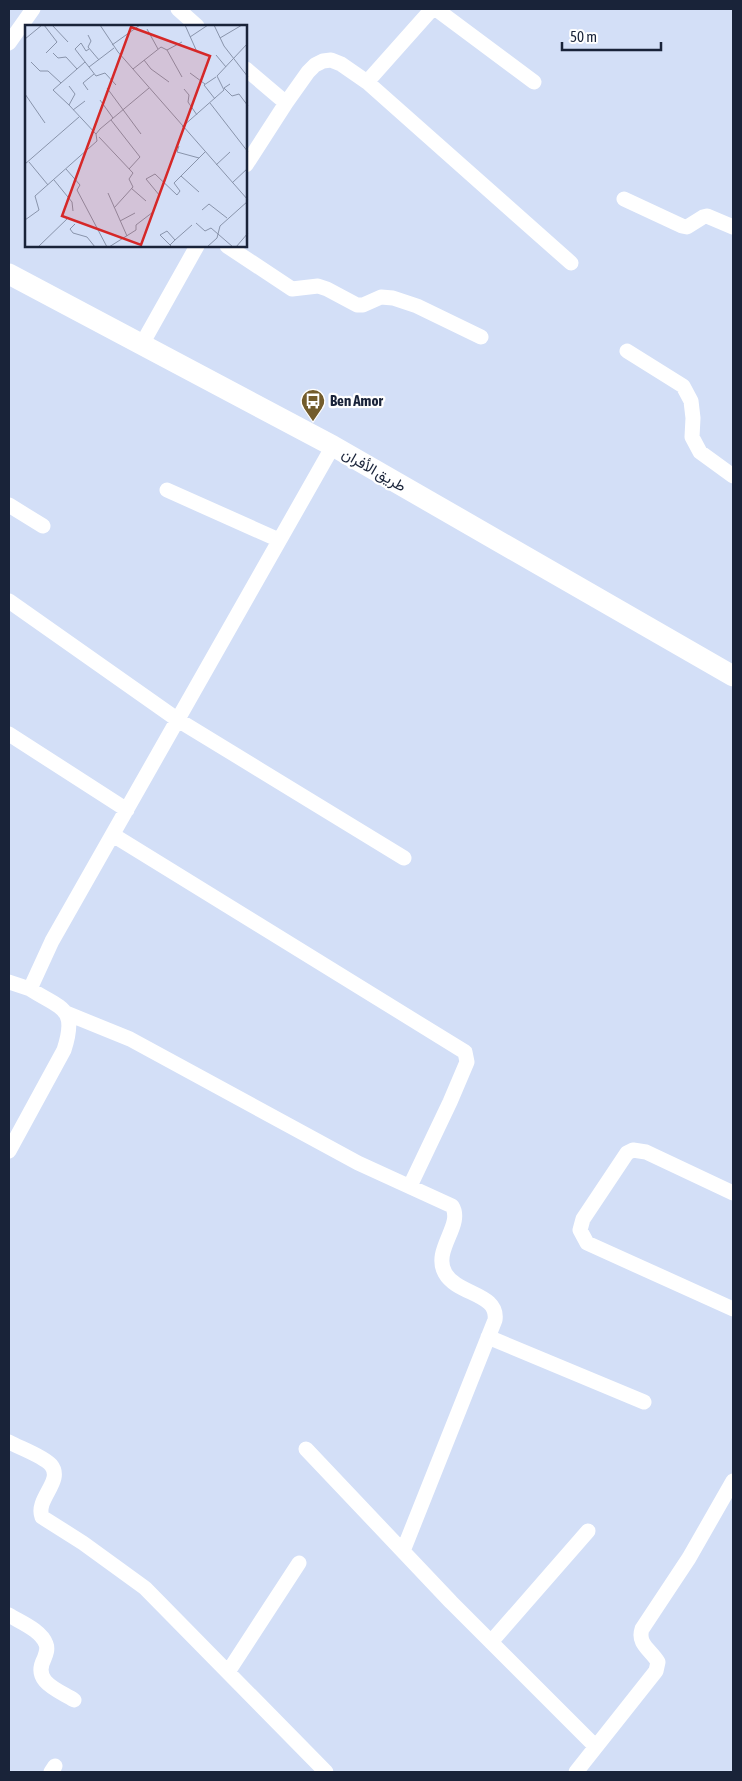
<svg xmlns="http://www.w3.org/2000/svg" width="742" height="1781" viewBox="0 0 742 1781" font-family="'Asap Condensed',Vazirmatn,sans-serif">
	<style>
		.lines { fill: none; stroke-linecap: round; stroke-linejoin: round }
		.minor { stroke: #fff; stroke-width: 15 }
		.secondary { stroke: #fff; stroke-width: 21 }
		.labels { text-anchor: middle; stroke-width: 4.5; stroke-linejoin: round; paint-order: stroke }
		.poi-label { font-size: 15px; font-weight: bold; fill: #192339; stroke: #fff; text-anchor: start }
		.street-label { font-size: 15px; fill: #192339; stroke: #fff }
		.inset-road { fill: none; stroke: #8994ab; stroke-width: 1 }
		.view { fill: #d62828; fill-opacity: 0.15; stroke: #d62828; stroke-width: 2.5 }
		.inset-edge { fill: none; stroke: #192339; stroke-width: 2.5 }
	</style>
	<rect width="100%" height="100%" fill="#d3dff7"/>
	<g class="lines">
		<path class="minor" d="M178 9 197 26
			M436 9 534 82
			M9 43 33 9
			M246 69 286 103
			M367 82 571 263
			M246 165 286 103 308 72 315 65 323 61 331 60 341 64 367 82 432 9
			M624 199 682 226 687 227 703 217 707 216 733 227
			M227 246 292 289 318 286 327 289 357 305H363L381 297 393 298 417 306 481 337
			M142 344 197 246
			M627 351 683 386 691 401 693 418 692 437 700 452 733 476
			M167 490 279 540
			M9 505 43 526
			M9 601 178 720 404 858
			M9 734 127 810
			M113 835 465 1052 467 1062 450 1102 410 1186
			M9 982 30 989
			M66 1013 130 1039 358 1163 452 1206C464 1225 432 1250 445 1273 457 1295 499 1293 495 1320L403 1551
			M9 1151 64 1050C78 1007 61 1009 30 989L52 941 333 446
			M733 1193 646 1152 633 1150 627 1153 583 1219 580 1230 587 1243 733 1309
			M488 1337 644 1402
			M9 1442C20 1448 43 1456 51 1465 64 1481 35 1499 42 1517L83 1543 145 1588 326 1772
			M306 1449 451 1602 596 1747
			M9 1615C20 1622 41 1630 46 1644 48 1649 46 1654 44 1659 32 1682 58 1690 74 1700
			M491 1642 588 1531
			M228 1672 299 1563
			M51 1772 55 1766
			M576 1772 656 1671 658 1662C651 1650 637 1644 642 1629L689 1558 733 1481"/>
		<path class="secondary" d="M9 274 333 446 733 676"/>
	</g>
	<defs>
		<g id="bus-pin" transform="scale(1.25)"><path d="M0 17L-7.5 6A9.5 9.5 0 1 1 7.5 6Z" fill="#735c2c" stroke="#fff"/><path d="M-5-6H5V4H4V6H2V4H-2V6H-4V4H-5ZM-3.5-4V0h7V-4ZM-3.5 1.2v1.5H-2V1.2ZM2 1.2v1.5H3.5V1.2Z" fill="#fff"/></g>
	</defs>
	<g fill-rule="evenodd">
		<use href="#bus-pin" x="313" y="401"/>
	</g>
	<g class="labels">
		<g class="poi-label">
			<text x="330" y="406">Ben Amor</text>
		</g>
		<g class="street-label">
			<text transform="translate(374 470) rotate(30)" y="5">طريق الأفران</text>
		</g>
	</g>
	<g transform="translate(25 25)">
		<rect width="222" height="222" fill="#d3dff7"/>
		<path class="inset-road" d="M19 0 32 17 21 28M27 0 43 17M75 0 93 27 223 175M160 0 172 27M189 0 199 21 223 52M122 4 133 24M63 10 66 16 63 22 74 35M165 12 183 0M195 13 217 0M0 14 17 0M87 20 115 0M64 24 61 26 56 18 50 24 71 51 80 48 91 60M142 25 157 52M28 28 33 33 41 32 52 44M191 30 201 42M119 35 126 44 144 57M6 37 15 46H23L36 58M64 42 89 23M108 44 136 22 142 25 157 17M165 48 180 59M205 59 199 63 207 71 214 69 223 81M44 61 50 69 44 80 71 109M82 63 116 109M159 64 164 70 163 77 172 90M63 65 58 58 69 49M0 69 20 98M190 74 179 60 191 52M75 75 88 93M185 78 223 127M44 80 28 65 60 37M48 85 60 76M86 95 115 132 104 144M157 102 199 65 192 51 223 18M74 112 108 148 104 154 108 162 89 183M154 121 152 127 174 133M4 137 23 160M0 139 54 92M191 140 205 127M41 144 55 160 52 165 82 222M156 151 174 167M29 155 47 177 48 186M207 158 223 143M106 163 121 176M83 168 102 211M135 171 121 154 130 149 152 170 155 166 149 158 180 127M177 185 184 179 202 193M0 195 14 185 10 171 72 116 71 109 75 104 124 63M95 196 110 188M171 198 180 206 186 203 208 222M50 199 45 204 48 208 62 212 70 222M150 215 167 200M145 220 150 215 142 206 135 210 147 222M13 222 44 192M84 222 111 205V200L128 187M182 222 192 213 195 201 223 176M211 222 223 208"/>
		<path class="view" d="M106 2 185 31 116 220 37 191Z"/>
		<rect width="222" height="222" class="inset-edge"/>
	</g>
	<rect width="742" height="1781" fill="none" stroke="#192339" stroke-width="20"/>
	<path d="M562 42v8h99v-8" fill="none" stroke="#192339" stroke-width="2.5"/>
	<text x="570" y="42" font-size="15" fill="#192339" stroke="#ffffff" stroke-width="4" paint-order="stroke">50 m</text>
</svg>
